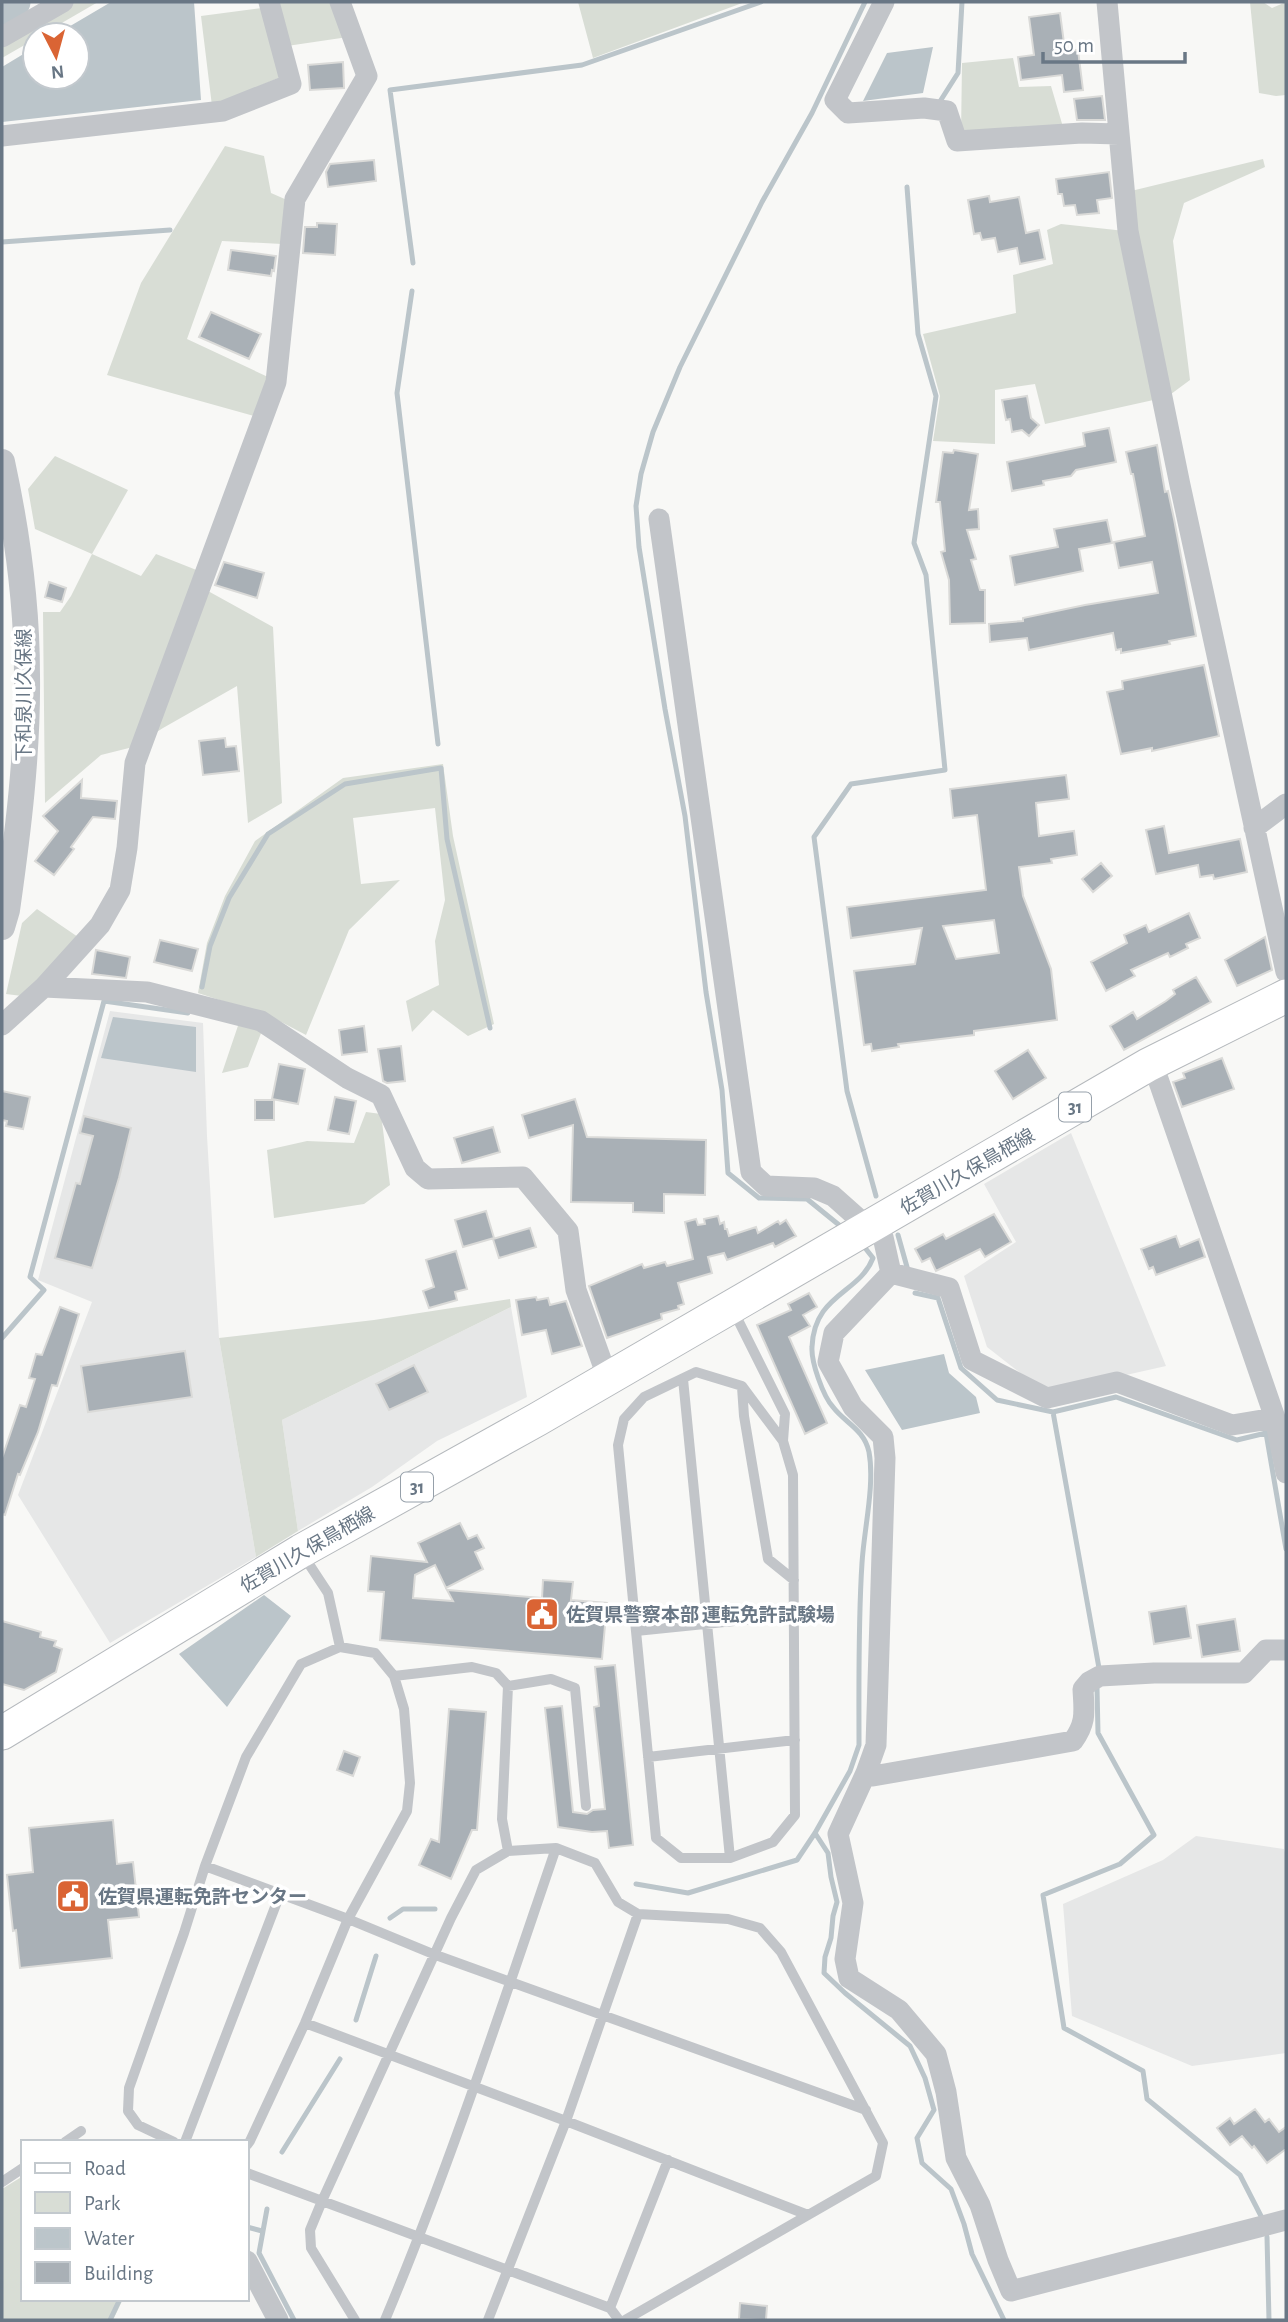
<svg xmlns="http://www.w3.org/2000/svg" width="1288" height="2322" viewBox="0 0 1288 2322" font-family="'Alegreya Sans','Noto Sans JP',sans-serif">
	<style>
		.built { fill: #e6e7e7 }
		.green { fill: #d8ddd5 }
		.water { fill: #bbc5ca }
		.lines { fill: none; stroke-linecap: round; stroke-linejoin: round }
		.stream { stroke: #bbc5ca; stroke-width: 5 }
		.river { stroke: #bbc5ca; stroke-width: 33 }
		.building { fill: #a9b0b6; stroke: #dadad8; stroke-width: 2; fill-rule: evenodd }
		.primary-casing { stroke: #b5b9bd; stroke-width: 35 }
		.service { stroke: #c2c5c9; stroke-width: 10 }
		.minor { stroke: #c2c5c9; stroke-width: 21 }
		.tertiary { stroke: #c2c5c9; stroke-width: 26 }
		.primary { stroke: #fff; stroke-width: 33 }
		.labels { text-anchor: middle; stroke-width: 7; stroke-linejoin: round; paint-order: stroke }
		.shield { fill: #fff; stroke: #96a0aa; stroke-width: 2 }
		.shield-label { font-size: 18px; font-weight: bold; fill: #697785 }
		.street-label { font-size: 19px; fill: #697785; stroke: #fff }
		.poi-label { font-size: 19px; font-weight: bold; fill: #697785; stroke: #fff; text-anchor: start }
	</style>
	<rect width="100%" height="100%" fill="#f8f8f6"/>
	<path class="built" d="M110 1011 203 1023 207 1136 219 1338 256 1557 110 1643 18 1495 92 1302 38 1280Z
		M1071 1133 1166 1366 1046 1393 987 1347 964 1276 1016 1242 984 1184Z
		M511 1307 527 1397 437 1441 372 1487 298 1531 282 1420Z
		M1196 1836 1284 1849 1286 1856V2053L1192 2066 1072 2016 1063 1904 1163 1860Z"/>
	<path class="green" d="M73 2H98L41 35H35V39L2 58V43Z
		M278 2H335L348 37 287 46Z
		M578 2H745L593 58Z
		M1250 2H1263L1272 8 1286 2V95L1276 96 1259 93Z
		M262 8 283 76 212 106 201 16Z
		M1013 58 1019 87 1051 86 1063 127 961 135 962 63Z
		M225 146 264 156 271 193 287 200 282 244 222 241 187 339 268 377 254 416 107 375 141 283Z
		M1263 159 1265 167 1184 203 1173 241 1190 380 1167 397 1045 424 1035 384 995 390V444L933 441 940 396 923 334 1016 313 1013 275 1053 264 1047 230 1061 224 1134 232 1131 191Z
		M55 456 128 490 92 554 141 576 156 554 199 571 208 591 273 627 282 803 248 823 237 686 163 728 133 747 101 755 45 803 43 612H60L71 596 92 554 35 529 28 489Z
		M443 764 453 836 494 1024 468 1036 433 1010 412 1032 406 1001 439 985 435 941 445 900 435 808 353 818 361 884 400 880 349 930 306 1035 268 1015 248 1067 222 1073 244 1008 198 993 207 943 225 896 255 841 343 778Z
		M37 909 78 937 22 996 6 994 22 923Z
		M366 1112 381 1114 390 1185 364 1204 274 1218 267 1150 307 1141 354 1143Z
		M510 1299 511 1307 282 1420 298 1531 256 1557 219 1338 374 1320Z
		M23 2176V2299H123L113 2320H2V2189Z"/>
	<path class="water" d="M111 2H194L201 100 2 122V67L35 47V77H77V35H55Z
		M933 47 923 93 863 101 887 53Z
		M113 1017 196 1027V1072L101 1058Z
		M944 1354 949 1373 976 1397 980 1413 902 1430 865 1370Z
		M264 1595 291 1616 227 1707 179 1654Z"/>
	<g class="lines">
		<path class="stream" d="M939 103 958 73 962 2
			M2 242 170 230
			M413 263 390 90 582 65 761 2
			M412 291 397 393 438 744
			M202 987 210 946 229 898 268 834 345 784 441 768 447 839 490 1028
			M876 1196 847 1091 814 837 851 784 945 770 926 575 914 543 936 396 918 334 907 187
			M844 1229 807 1199 759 1198 728 1173 722 1090 706 992 685 816 665 709 639 547 636 506 641 474 653 432 680 367 762 202 812 113 865 2
			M898 1235 907 1267
			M915 1293 938 1298 961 1368 997 1400 1053 1412 1099 1668
			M2 1338 44 1290 30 1277 104 1001 188 1013
			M1053 1412 1116 1397 1237 1440 1266 1433 1286 1549
			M1097 1688 1098 1733 1154 1835 1120 1864 1043 1895 1064 2028 1143 2071 1147 2099 1240 2175 1262 2218
			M815 1833 828 1853 831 1877 837 1902 833 1916 831 1938 825 1957 824 1973 845 1993 910 2046 925 2078 934 2110 917 2138 922 2163 951 2189 964 2224 972 2254 1004 2320
			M636 1884 688 1893 797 1860 815 1833 850 1771 859 1745C859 1685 858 1624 862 1563 864 1529 875 1485 869 1452 864 1429 845 1423 833 1407 823 1396 811 1362 812 1347 814 1294 859 1294 873 1258L862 1244
			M390 1918 403 1909H435
			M356 2020 376 1956
			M282 2152 340 2059
			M267 2209 259 2253 294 2320
			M247 2227 262 2231
			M1267 2237 1269 2320
			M110 2320 120 2299"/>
		<path class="river" d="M2 9 14 2"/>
	</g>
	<path class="building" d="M1060 13 1065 51 1078 50 1083 90 1064 92 1062 75 1021 80 1018 57 1034 55 1029 17Z
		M343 62 344 88 310 90 308 65Z
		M1102 96 1105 120H1077L1074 99Z
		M374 160 376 181 328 187 326 172 330 164Z
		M1109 172 1112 198 1097 200 1099 213 1077 215 1075 205 1064 206 1062 194H1058L1056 179Z
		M989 196 990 202 1019 197 1026 233 1039 230 1045 259 1020 264 1017 248 998 252 995 238 982 240 980 233 974 234 968 200Z
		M317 223 337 224 335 255 303 253 305 227H317Z
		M231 250 276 256 274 271 272 270 271 276 228 270Z
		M211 312 261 334 249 359 199 337Z
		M1027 396 1031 418 1039 425 1029 436 1022 430 1012 432 1010 419 1006 420 1002 400Z
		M1109 428 1116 462 1076 470 1071 476 1043 481 1044 485 1012 491 1007 462 1085 446 1083 433Z
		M1157 445 1165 492 1168 491 1174 519 1196 636 1169 641 1170 644 1121 653V649L1116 650 1113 633 1029 650 1027 638 990 642 989 624 1023 621V618L1085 605 1158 593 1152 562 1119 568 1114 542 1145 536 1133 474H1131L1126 452Z
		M954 450 978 454 969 510 978 509 979 529 967 530 976 559 971 560 980 590H985V623L950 624 949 580 941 552 945 551 940 502H936L943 452 953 453Z
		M1107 520 1112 543 1079 549 1083 571 1015 585 1010 556 1058 547 1054 529Z
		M224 562 264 573 257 598 215 585Z
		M49 582 66 588 62 602 45 597Z
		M1204 665 1219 736 1152 751V748L1121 754 1107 692 1123 689 1122 681Z
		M225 738 226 747 236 746 239 771 203 775 199 741Z
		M1066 775 1069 799 1036 803 1039 836 1074 831 1077 855 1051 859 1052 863 1019 867 1023 896 1051 969 1057 1020 974 1031V1035L898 1044 899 1047 872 1051 871 1044 864 1045 854 971 915 964 922 928 851 938 847 907 986 890 977 815 953 818 950 789ZM994 920 999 953 956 959 943 926Z
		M82 780 81 798 117 801 115 819 93 817 71 847 74 849 54 875 35 861 58 831 43 816Z
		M1164 826 1169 853 1240 839 1247 872 1214 879 1213 875 1200 877 1198 865 1156 874 1146 830Z
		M1101 863 1112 876 1093 892 1082 879Z
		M1189 913 1200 938 1186 944 1188 948 1170 957 1168 953 1131 970 1135 976 1106 991 1091 962 1127 943 1124 935 1146 925 1149 932Z
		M1265 937 1272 970 1237 986 1225 960Z
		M160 940 198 949 192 971 154 962Z
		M96 950 130 957 126 978 92 974Z
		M1196 977 1211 1002 1124 1050 1110 1026 1133 1012 1137 1019 1166 1001 1175 994 1173 990Z
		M364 1026 367 1052 342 1055 339 1030Z
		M401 1046 405 1081 387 1083 383 1081 378 1049Z
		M1028 1050 1046 1078 1013 1099 995 1071Z
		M1222 1058 1234 1089 1182 1107 1173 1082 1185 1078 1183 1073Z
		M279 1064 305 1069 298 1104 272 1099Z
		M2 1091 30 1097 23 1129 6 1126 7 1121 2 1120Z
		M335 1097 356 1101 349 1134 328 1130Z
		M575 1099 587 1137 706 1140 705 1195 664 1194V1213L633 1212V1203L571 1202 573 1125 529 1138 522 1115Z
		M255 1100H274V1120H255Z
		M84 1116 131 1128 119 1178 92 1268 55 1258 76 1183 80 1184 93 1136 80 1133Z
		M493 1127 500 1152 462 1163 454 1138Z
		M486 1211 494 1238 463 1247 455 1220Z
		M994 1214 1011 1242 985 1257 980 1249 936 1271 930 1258 922 1262 915 1249 943 1234 946 1239Z
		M718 1216 720 1224 724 1222 725 1229H727L729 1236 756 1227 758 1233 778 1221 780 1224 786 1220 796 1236 775 1247 773 1243 727 1260 724 1253 708 1257 712 1273 678 1283 684 1304 678 1306 679 1309 661 1314 662 1319 607 1338 589 1286 642 1264 644 1268 665 1262 667 1266 693 1259 685 1222 696 1219 698 1225 705 1224 704 1219Z
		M530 1228 536 1247 499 1258 493 1239Z
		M1176 1236 1180 1247 1199 1239 1205 1257 1156 1275 1153 1267 1149 1269 1141 1249Z
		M456 1251 467 1289 455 1292 457 1300 429 1308 423 1291 434 1287 426 1260Z
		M809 1293 817 1307 803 1315 810 1326 789 1337 827 1423 805 1434 757 1325 791 1310 788 1304Z
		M536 1297 537 1300 548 1298 550 1305 566 1301 582 1346 552 1354 546 1330 522 1335 516 1300Z
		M60 1307 79 1314 57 1386 52 1385 38 1432 20 1475 18 1474 5 1515 2 1514V1458L20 1405 26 1407 35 1379 29 1378 36 1354 42 1355Z
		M185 1351 192 1397 88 1412 81 1366Z
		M414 1365 428 1392 389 1410 376 1384Z
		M460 1523 468 1539 477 1535 484 1548 475 1552 483 1569 446 1588 435 1565 415 1575 413 1598 453 1601 447 1590 542 1598 543 1580 573 1582 571 1600 607 1603 602 1659 380 1640 384 1592 368 1591 371 1556 427 1562 418 1543Z
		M1186 1606 1191 1638 1154 1644 1149 1612Z
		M1235 1619 1240 1651 1202 1657 1197 1625Z
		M2 1621 41 1632 40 1637 56 1641 54 1646 62 1649 56 1672 24 1690 2 1684Z
		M615 1665 633 1845 609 1848 607 1831 592 1832 558 1827 545 1708 562 1706 573 1812 587 1814 593 1810 605 1809 594 1707 599 1706 595 1667Z
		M449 1709 486 1712 477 1830H472L451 1879 419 1865 431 1839 439 1842Z
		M344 1751 360 1757 353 1776 337 1770Z
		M113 1820 117 1864 133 1862 139 1917 108 1920 112 1958 20 1968 16 1930 13 1931 7 1875 33 1872 29 1828Z
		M1255 2109 1265 2122 1269 2119 1279 2132 1286 2127V2149L1267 2163 1254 2146 1252 2148 1242 2136 1230 2145 1217 2128 1230 2118 1234 2124Z
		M740 2303 767 2306 766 2320 739 2319Z"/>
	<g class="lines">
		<g class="primary-casing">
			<path id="primary" d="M2 1733 301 1551 538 1419 1148 1065 1286 996"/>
		</g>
		<path class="service" d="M733 1310 785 1414 783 1441
			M696 1372 742 1386 783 1441 793 1475 795 1815 773 1842 730 1858H681L656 1838 618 1445 624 1419 644 1397Z
			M683 1379 730 1858
			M742 1387 744 1416 768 1559 794 1580
			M636 1631 794 1615
			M394 1676 472 1667 496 1673 508 1686 502 1819 508 1851
			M508 1686 551 1679 575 1688 586 1806
			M648 1757 795 1740
			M205 1866 348 1919 433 1954 866 2110
			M305 2023 566 2121 808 2215
			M65 2142 81 2131
			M174 2142 138 2125 128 2111 129 2088 184 1933 205 1866 246 1757 301 1664 340 1647
			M185 2142 280 1894
			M247 2145 250 2141 305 2023 348 1919 407 1811 410 1783 404 1709 394 1676 375 1653 340 1647 328 1593 303 1555
			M247 2173 610 2308 619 2320
			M2 2182 23 2168
			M610 2308 668 2160
			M355 2320 311 2248 310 2230 322 2201 451 1918 476 1870 508 1851 556 1848 595 1863 618 1902 638 1914 728 1919 760 1928 781 1952 883 2143 876 2176 625 2320
			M385 2320C450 2165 502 2006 556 1848
			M488 2320 566 2121 638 1914"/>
		<path class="minor" d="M884 2 835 100 848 113 924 108 947 111 957 141 1082 133 1119 134
			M1107 2 1128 231 1180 485 1286 972
			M2 37 63 2
			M2 136 223 111 291 84 269 2
			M659 519 751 1172 766 1186 814 1188 833 1196 869 1228 883 1237 891 1273 949 1288 972 1360 1047 1398 1117 1382 1232 1425 1275 1418
			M1254 828 1286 804
			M44 987 147 992 261 1021 347 1078 381 1095 415 1168 428 1179 523 1177 568 1231 576 1290 608 1379
			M2 1025 44 987 100 925 120 890 127 848 135 763 276 382 295 199 367 76 340 2
			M1148 1065 1158 1079 1275 1418 1286 1473
			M1286 1650H1266L1244 1673H1154L1100 1676 1089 1682 1083 1689C1084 1711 1087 1722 1073 1741L873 1776 866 1773 838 1834 853 1903 845 1959 849 1978 899 2010 936 2054 946 2092 956 2158 980 2205 998 2260 1011 2291 1286 2220
			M866 1773 876 1745 885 1458 883 1437 853 1407 828 1362 834 1333 891 1273
			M247 2261 278 2320"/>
		<path class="tertiary" d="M2 462C17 531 27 604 27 675 28 753 18 832 7 910L2 927"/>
		<use href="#primary" class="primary"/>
	</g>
	<defs>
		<g id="civic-square" transform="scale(1.75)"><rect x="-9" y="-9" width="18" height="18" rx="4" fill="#da6434" stroke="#fff"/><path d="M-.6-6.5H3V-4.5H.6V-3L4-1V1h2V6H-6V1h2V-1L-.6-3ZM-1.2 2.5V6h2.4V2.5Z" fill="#fff"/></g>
	</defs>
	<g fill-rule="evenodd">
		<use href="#civic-square" x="542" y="1614"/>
		<use href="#civic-square" x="73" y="1896"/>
	</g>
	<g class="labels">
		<g class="shield">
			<rect x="1059" y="1092.5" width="32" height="29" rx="5"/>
			<rect x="401" y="1472.5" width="32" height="29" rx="5"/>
		</g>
		<g class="shield-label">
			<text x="1075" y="1113">31</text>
			<text x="417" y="1493">31</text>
		</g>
		<g class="street-label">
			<text transform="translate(23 695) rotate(-90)" y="7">下和泉川久保線</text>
			<text transform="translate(967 1171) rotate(-30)" y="7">佐賀川久保鳥栖線</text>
			<text transform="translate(307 1549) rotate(-30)" y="7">佐賀川久保鳥栖線</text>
		</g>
		<g class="poi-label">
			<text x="566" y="1621">佐賀県警察本部 運転免許試験場</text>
			<text x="98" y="1903">佐賀県運転免許センター</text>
		</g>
	</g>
	<rect width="1288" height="2322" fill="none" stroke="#697785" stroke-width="7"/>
	<rect x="21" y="2140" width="228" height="161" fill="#ffffff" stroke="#c3c9ce" stroke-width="2"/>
	<rect x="35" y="2163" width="35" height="10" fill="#ffffff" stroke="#c3c9ce" stroke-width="2"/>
	<text x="84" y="2175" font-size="21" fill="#697785">Road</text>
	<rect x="35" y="2192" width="35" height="21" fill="#d8ddd5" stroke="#c3c9ce" stroke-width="2"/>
	<text x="84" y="2210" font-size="21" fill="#697785">Park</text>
	<rect x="35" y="2228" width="35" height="21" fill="#bbc5ca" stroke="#c3c9ce" stroke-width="2"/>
	<text x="84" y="2245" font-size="21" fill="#697785">Water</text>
	<rect x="35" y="2262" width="35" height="21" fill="#a9b0b6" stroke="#c3c9ce" stroke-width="2"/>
	<text x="84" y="2280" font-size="21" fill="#697785">Building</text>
	<g transform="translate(56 56) rotate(174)"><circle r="33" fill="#ffffff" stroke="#c3c9ce" stroke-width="2"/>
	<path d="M0-5L12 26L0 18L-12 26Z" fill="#da6434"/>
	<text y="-10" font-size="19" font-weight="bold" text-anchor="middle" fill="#697785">N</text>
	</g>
	<path d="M1043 52v10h142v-10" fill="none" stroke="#697785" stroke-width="3.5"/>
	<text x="1054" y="52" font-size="21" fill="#697785" stroke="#ffffff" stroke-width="5" paint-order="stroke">50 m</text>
</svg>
